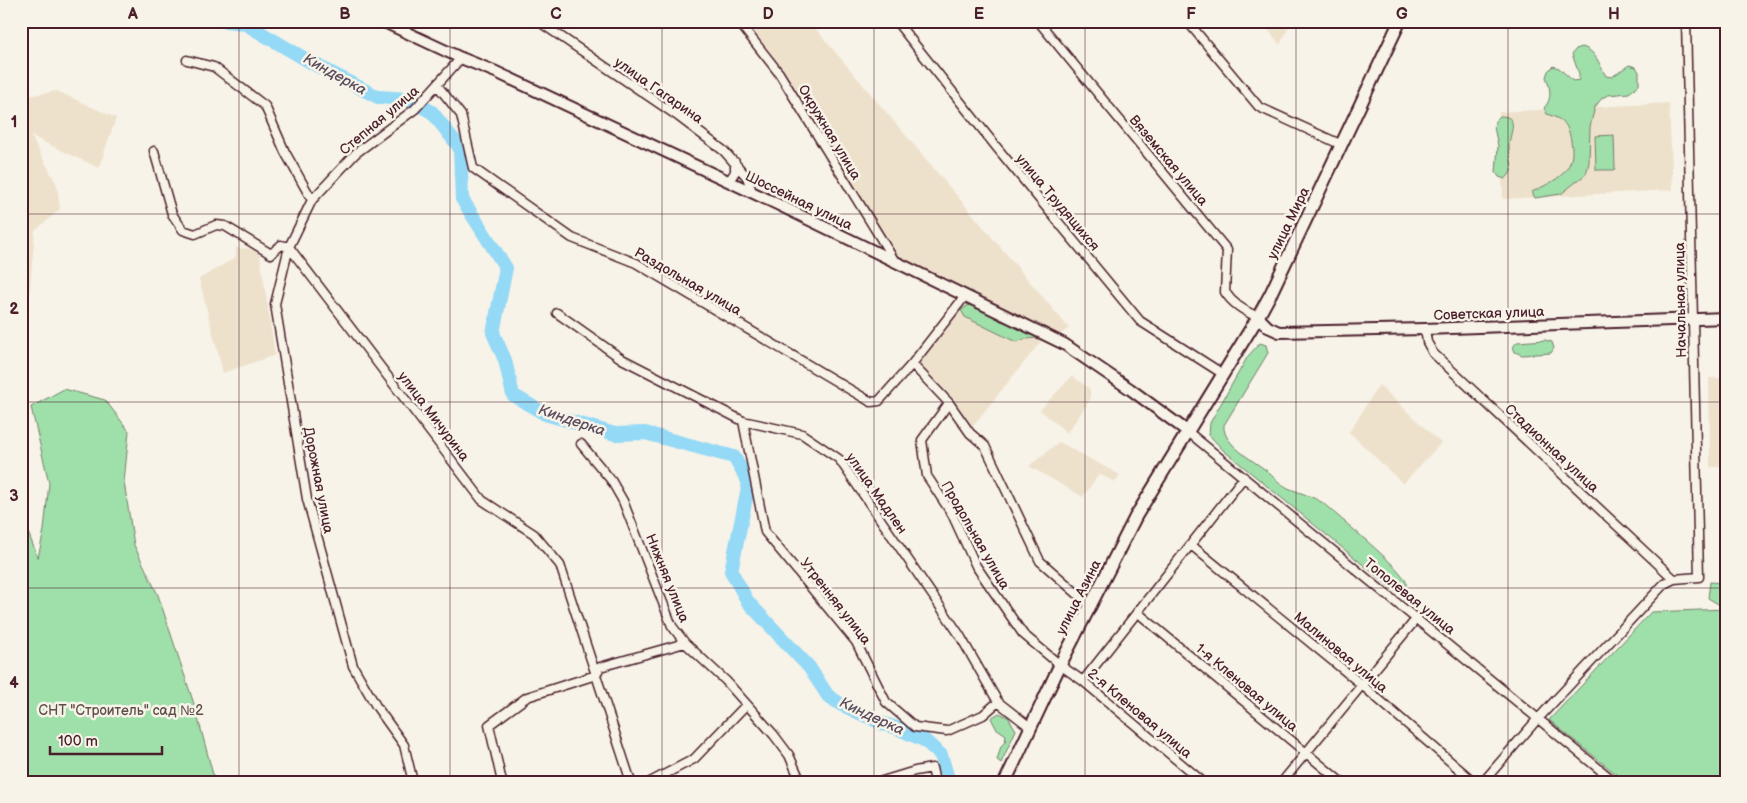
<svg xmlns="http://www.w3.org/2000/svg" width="1747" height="803" viewBox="0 0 1747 803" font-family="'Balsamiq Sans',sans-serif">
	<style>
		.built { fill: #eee1cc }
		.green { fill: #9fdfa9; stroke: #747f6a }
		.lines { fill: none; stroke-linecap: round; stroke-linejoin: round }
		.river { stroke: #94d9f6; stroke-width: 14 }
		.street-casing { stroke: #4a1f2b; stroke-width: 11 }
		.secondary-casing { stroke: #4a1f2b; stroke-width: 14 }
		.primary-casing { stroke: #4a1f2b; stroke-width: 15 }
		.street { stroke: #f7f3e8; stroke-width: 8 }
		.secondary { stroke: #f7f3e8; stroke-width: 10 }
		.primary { stroke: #f7f3e8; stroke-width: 11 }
		.grid { fill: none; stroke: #4a1f2b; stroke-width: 1; stroke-opacity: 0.55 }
		.labels { text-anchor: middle; stroke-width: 5; stroke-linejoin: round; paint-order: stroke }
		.street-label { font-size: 14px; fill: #4a1f2b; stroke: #f7f3e8 }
		.park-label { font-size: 14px; fill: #5f4f4a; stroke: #f7f3e8 }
		.water-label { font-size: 15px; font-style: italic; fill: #5c4e5e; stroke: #f7f3e8 }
		.neatline { fill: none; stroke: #4a1f2b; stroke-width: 2 }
		.grid-label { font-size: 16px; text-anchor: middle; font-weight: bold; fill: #4a1f2b }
	</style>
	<rect width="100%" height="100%" fill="#f7f3e8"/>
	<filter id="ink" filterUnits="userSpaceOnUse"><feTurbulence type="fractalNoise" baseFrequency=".02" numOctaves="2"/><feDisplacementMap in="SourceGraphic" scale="10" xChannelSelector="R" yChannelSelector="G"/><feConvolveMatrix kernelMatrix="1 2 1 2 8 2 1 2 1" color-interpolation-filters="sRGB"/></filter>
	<g filter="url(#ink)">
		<path class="built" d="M744 21H809L1069 328 1057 337 895 253 780 66Z
			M1261 21H1292L1280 45Z
			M57 91 116 118 99 168 31 136 57 185 60 209 35 231 27 321 21 322V97Z
			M1669 103 1673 190 1503 199 1499 112Z
			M236 248 259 249 275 355 223 373 199 279 236 257Z
			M967 300 1043 339 967 433 918 360Z
			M1072 376 1090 389V400L1067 433 1040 410Z
			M1709 378H1726V467H1710Z
			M1379 385 1441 443 1403 484 1349 432Z
			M1059 442 1120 475 1115 482 1099 474 1083 497 1029 466Z"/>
		<path class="green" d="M1582 47C1596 50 1599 65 1606 76L1612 77 1629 65 1636 67 1639 72V85L1629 93 1608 95 1602 98 1595 107 1590 127 1589 163 1586 174 1561 194 1535 198 1532 192C1556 180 1577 172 1571 141 1568 123 1563 120 1547 114L1544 108C1553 98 1550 88 1546 77L1548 71 1553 66 1559 68 1573 81 1579 80V74L1572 54 1576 49Z
			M1500 116C1521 116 1509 134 1509 146 1509 159 1517 170 1505 179L1499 177 1496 172 1498 146 1494 127 1495 121Z
			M1614 135 1615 170H1596L1595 136Z
			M974 302 999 316 1000 321 1020 325 1039 338 1025 339 1016 342 965 317 961 310Z
			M1545 340 1552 342 1554 348 1551 353 1522 355 1515 352 1513 347 1517 342Z
			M1260 343 1266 345 1268 353 1224 425C1222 444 1253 460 1267 471 1273 477 1280 484 1288 488 1300 493 1312 496 1323 503 1337 516 1403 569 1406 582 1407 587 1404 590 1402 593L1395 591 1223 450 1209 435 1210 423 1248 356Z
			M64 389 105 400 129 431 124 482 134 545 158 595 195 707 215 782H21V529L26 527 38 558 44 530 49 483 31 407Z
			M1710 582 1726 583V604H1718L1708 598Z
			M1726 609V782H1626L1549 720 1651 612Z
			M999 713 1008 717 1016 730 1001 763 997 760 1001 746 1005 742 1006 735 996 728 991 718Z"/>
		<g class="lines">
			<path class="river" d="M226 21 244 23 312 63 378 97 408 99 432 112 460 148 462 199 506 268 493 333 505 360 513 395 545 414 615 434 645 433 734 457 749 483 731 571 748 602 809 667 828 696 842 705 881 723 897 728 924 740 941 755 949 782"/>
			<g class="street-casing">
				<path id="street" d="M538 21 679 117 724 151 747 177 752 192
					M738 21 779 73 894 260
					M896 21 998 149 1140 321 1223 374
					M1038 21 1227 250 1225 292C1232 303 1246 312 1258 317
					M1187 21 1259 107 1342 145
					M187 60 214 67 265 106 285 152 312 200
					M437 85 461 115 473 168 572 238 636 263 871 402 879 401 912 364 965 296
					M154 151 172 214 183 230 195 234 216 225 225 226 271 254 281 245 289 247 482 500 534 534 560 565 631 782
					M729 181 735 172V162
					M557 313 622 359 743 421 802 434 839 459 959 634 998 702 1030 727
					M1425 329 1427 342 1433 353 1674 579
					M912 364 949 403 970 433 985 446 1040 561 1090 605
					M949 403 922 440 927 476 952 514 976 566 1023 634 1060 665 1083 681 1203 782
					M743 421 765 532 856 642 886 702 915 727 947 731 983 715 998 702
					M1187 431 1615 782
					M581 444 611 480 623 501 672 626 685 643 726 681 774 735 789 755 801 782
					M1191 545 1362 685 1474 782
					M1137 612 1341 782
					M1083 681 1244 477
					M413 782 404 745 376 706 353 666 307 499 275 304 289 247 312 200 356 153 415 109 461 58
					M502 782 489 725 527 697 596 675 600 667 685 643
					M650 782 694 759 746 705
					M879 782 915 771 932 768 935 782
					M1282 782 1417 618
					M1483 782 1535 722 1664 584 1674 579 1699 577 1686 21"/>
			</g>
			<g class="secondary-casing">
				<path id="secondary" d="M382 21 461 58 496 72 777 204 1064 344 1130 389 1187 431
					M1258 317 1268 327 1279 332 1425 329 1726 318"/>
			</g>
			<g class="primary-casing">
				<path id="primary" d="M1005 782 1060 665 1136 516 1258 317 1271 293 1400 21"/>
			</g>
			<use href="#street" class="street"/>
			<use href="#secondary" class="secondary"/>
			<use href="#primary" class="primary"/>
		</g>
	</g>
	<path class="grid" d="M239 21V782M450 21V782M662 21V782M874 21V782M1085 21V782M1296 21V782M1508 21V782M21 214H1726M21 402H1726M21 588H1726"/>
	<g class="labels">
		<g class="street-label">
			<text transform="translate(659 90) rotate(35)" y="5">улица Гагарина</text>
			<text transform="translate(379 120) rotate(-40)" y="5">Степная улица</text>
			<text transform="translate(830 132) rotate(59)" y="5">Окружная улица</text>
			<text transform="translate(1169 160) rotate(50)" y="5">Вяземская улица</text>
			<text transform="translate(799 200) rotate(26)" y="5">Шоссейная улица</text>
			<text transform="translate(1058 202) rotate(50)" y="5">улица Трудящихся</text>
			<text transform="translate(1288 223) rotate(-64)" y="5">улица Мира</text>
			<text transform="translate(688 281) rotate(30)" y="5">Раздольная улица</text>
			<text transform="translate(1680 300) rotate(-91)" y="5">Начальная улица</text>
			<text transform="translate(1489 313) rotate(-2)" y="5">Советская улица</text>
			<text transform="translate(434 416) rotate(53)" y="5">улица Мичурина</text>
			<text transform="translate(1552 448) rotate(43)" y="5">Стадионная улица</text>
			<text transform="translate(319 480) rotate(79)" y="5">Дорожная улица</text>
			<text transform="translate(877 493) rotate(55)" y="5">улица Мадлен</text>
			<text transform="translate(976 535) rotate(60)" y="5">Продольная улица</text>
			<text transform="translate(668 578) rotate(68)" y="5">Нижняя улица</text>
			<text transform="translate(1410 596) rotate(39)" y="5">Тополевая улица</text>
			<text transform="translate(1078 597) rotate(-63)" y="5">улица Азина</text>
			<text transform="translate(836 601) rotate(52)" y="5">Утренняя улица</text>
			<text transform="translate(1341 652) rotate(40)" y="5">Малиновая улица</text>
			<text transform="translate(1247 687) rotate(40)" y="5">1-я Кленовая улица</text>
			<text transform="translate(1140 713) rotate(40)" y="5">2-я Кленовая улица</text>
		</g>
		<g class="park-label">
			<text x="121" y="715">СНТ "Строитель" сад №2</text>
		</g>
		<g class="water-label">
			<text transform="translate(335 74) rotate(29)" y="5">Киндерка</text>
			<text transform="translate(572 420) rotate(19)" y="5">Киндерка</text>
			<text transform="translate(872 716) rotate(25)" y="5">Киндерка</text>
		</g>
	</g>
	<rect width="1747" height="803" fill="none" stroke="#f7f3e8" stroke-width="55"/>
	<path d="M50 746v8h112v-8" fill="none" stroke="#4a1f2b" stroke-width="2.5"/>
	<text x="58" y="746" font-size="15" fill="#4a1f2b" stroke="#f7f3e8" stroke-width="4" paint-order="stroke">100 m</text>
	<rect x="28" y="28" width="1692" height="748" class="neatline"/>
	<g class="grid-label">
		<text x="133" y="19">A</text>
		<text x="345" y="19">B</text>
		<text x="556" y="19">C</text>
		<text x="768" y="19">D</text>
		<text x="979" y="19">E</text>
		<text x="1191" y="19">F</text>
		<text x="1402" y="19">G</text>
		<text x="1614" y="19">H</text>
		<text x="14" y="127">1</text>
		<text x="14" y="314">2</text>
		<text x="14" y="501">3</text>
		<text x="14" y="688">4</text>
	</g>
</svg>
